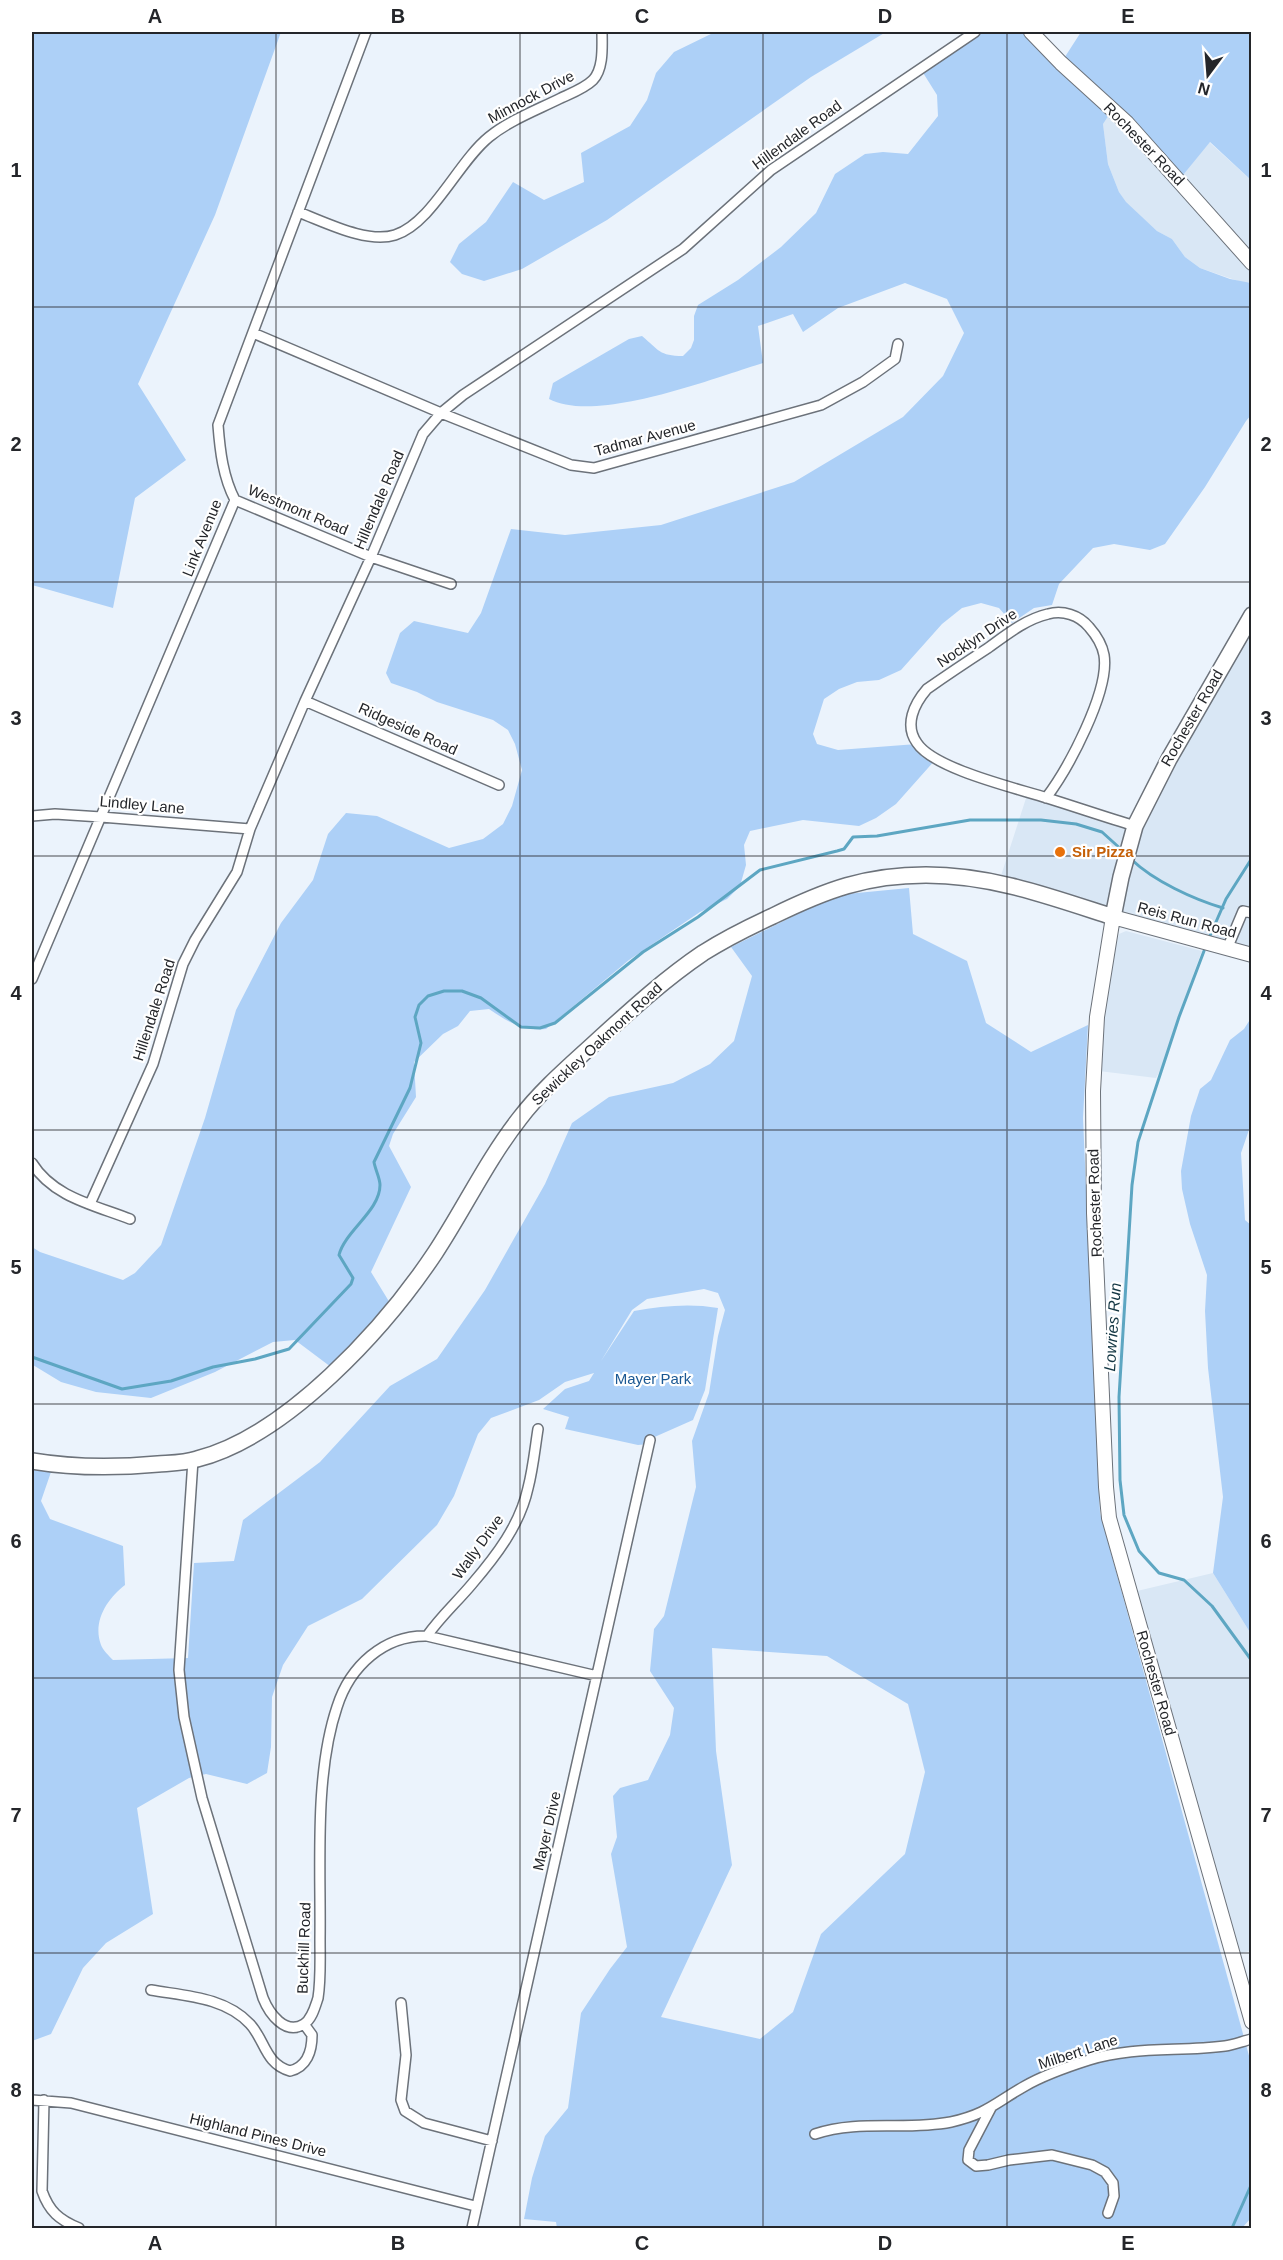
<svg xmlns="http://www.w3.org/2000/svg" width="1283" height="2260" viewBox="0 0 1283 2260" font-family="Helvetica,sans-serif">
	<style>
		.built { fill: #d9e7f5 }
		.green { fill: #add0f7; fill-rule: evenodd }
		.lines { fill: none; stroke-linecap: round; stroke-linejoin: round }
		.stream { stroke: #5da6c2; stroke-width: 3 }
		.street-casing { stroke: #6c727a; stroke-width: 12 }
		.secondary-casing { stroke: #6c727a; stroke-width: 16 }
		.primary-casing { stroke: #6c727a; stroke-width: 18 }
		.street { stroke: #fff; stroke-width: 9 }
		.secondary { stroke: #fff; stroke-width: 14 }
		.primary { stroke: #fff; stroke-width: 15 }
		.grid { fill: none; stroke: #24262a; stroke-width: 1.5; stroke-opacity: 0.55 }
		.food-dot { fill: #e8710a; stroke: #fff; stroke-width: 2 }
		.labels { text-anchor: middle; stroke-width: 4.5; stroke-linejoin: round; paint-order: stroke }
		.street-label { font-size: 15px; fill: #24262a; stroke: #fff }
		.food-label { font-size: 15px; font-weight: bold; fill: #c56008; stroke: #fff; text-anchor: start }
		.park-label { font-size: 15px; fill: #1b5893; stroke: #fff }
		.water-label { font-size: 16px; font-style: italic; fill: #133643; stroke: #fff }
		.neatline { fill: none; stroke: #24262a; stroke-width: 2 }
		.grid-label { font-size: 20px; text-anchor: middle; font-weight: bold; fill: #24262a }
	</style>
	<rect width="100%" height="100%" fill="#ebf3fc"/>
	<path class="built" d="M1112 110 1179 180 1209 142 1251 180V282L1244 283 1200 268 1185 257 1172 239 1157 231 1126 203 1119 192 1108 164 1103 124 1105 117Z
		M1251 615V955L999 882 1028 792 1135 826Z
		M1126 931 1202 951 1193 975 1167 1057 1156 1078 1099 1071 1110 969 1119 934Z
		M1213 1573 1251 1634 1252 1950 1240 1954 1137 1591Z"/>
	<path class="green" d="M32 32H281L215 215 138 384 186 460 135 498 113 608 32 585Z
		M715 32H886L811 77 607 220 522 269 484 281 462 274 450 262 459 244 486 222 513 182 544 200 584 182 581 153 630 126 647 100 656 73 674 52Z
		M960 32H1031L1061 63 1081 32H1251V180L1210 142 1179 180 1112 110 1103 124 1108 164 1119 192 1126 202 1157 231 1172 239 1185 257 1200 268 1230 279 1251 283V415L1246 421 1205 487 1165 544 1150 550 1114 544 1093 548 1059 584 1052 605 1034 608 1012 623 999 608 981 603 962 608 942 624 901 670 879 680 857 682 839 689 824 699 813 734 817 744 838 750 917 744 936 759 896 804 876 818 859 826 803 820 750 831 744 845 746 865 740 886 727 899 700 912 629 960 546 1029C523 1031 508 1022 489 1009L470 1011 458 1026 443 1034 414 1062 416 1097 393 1134 389 1146 411 1187 371 1272 393 1308 335 1370 295 1340 273 1342 215 1372 151 1398 96 1392 61 1382 33 1365 32 1363V1247L40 1252 123 1280 135 1273 161 1245 205 1118 236 1010 281 923 313 880 328 834 346 813 377 816 449 848 483 839 503 824 512 806 522 770 515 744 508 730 493 720 437 702 417 692 391 683 386 673 400 633 414 621 468 633 481 613 511 529 565 535 661 525 794 482 903 417 943 376 964 333 947 299 905 283 838 308 803 332 793 314 758 326 763 363C714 378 596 424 549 399L553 383 629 339 642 336C659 350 659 356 683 356L691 348 694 340V316L698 305 738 280 781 247 816 213 835 174 865 154 883 152 908 154 938 116 937 95 920 68 964 38Z
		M909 888 913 934 967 961 986 1023 1031 1052 1088 1025 1083 1118 1100 1513 1251 2063V2218L1242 2228H557L556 2222 524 2219 532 2178 545 2136 568 2108 581 2013 610 1969 627 1947 611 1854 617 1837 613 1796 620 1788 648 1780 670 1735 674 1708 650 1671 654 1629 664 1616 696 1487 692 1441 709 1393 718 1336 725 1310 718 1293 704 1289 647 1299 632 1310 601 1361 634 1311C662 1306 690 1303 718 1308L705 1390 693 1420 650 1439 649 1444 638 1445 565 1429 569 1417 543 1409 565 1389 589 1381 594 1373 565 1382 539 1400 491 1418 478 1434 454 1496 437 1525 362 1599 308 1626 283 1665 272 1697 271 1747 267 1773 247 1784 206 1774 189 1778 137 1808 153 1914 106 1943 83 1968 51 2034 32 2041V1469L51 1472 41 1501 50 1519 123 1546 125 1585C108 1598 92 1621 101 1645 103 1650 109 1656 113 1660L188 1658 194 1563 234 1561 243 1520 320 1462 390 1386 437 1359 485 1290 545 1184 572 1123 609 1097 673 1083 710 1064 734 1041 752 976 731 947 836 895ZM712 1648 827 1656 908 1704 925 1772 905 1854 821 1934 793 2012 760 2039 661 2017 732 1865 716 1751Z
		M1251 1018V1124L1241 1153 1245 1220 1252 1226 1251 1634 1213 1573 1223 1497 1208 1368 1205 1311 1207 1275 1190 1224 1182 1189 1181 1171 1191 1116 1200 1089 1211 1080 1230 1040 1244 1029Z"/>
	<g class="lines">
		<path class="stream" d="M1132 860C1154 881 1193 899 1223 908
			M1209 938 1226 899 1252 858
			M1204 951 1179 1017 1138 1142 1132 1185 1119 1397 1120 1480 1124 1515 1139 1551 1159 1573 1184 1580 1212 1606 1252 1661
			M32 1357 122 1389 171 1381 213 1367 255 1359 289 1349 351 1284 353 1278 339 1255C345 1231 380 1211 380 1185 380 1178 375 1169 374 1162L410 1088 421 1043 415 1017 419 1005 428 996 444 991H462L481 998 521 1027 540 1028 555 1023 643 952 698 917 760 870 837 851 844 849 853 837 877 836 970 820H1041L1076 824 1102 832 1123 851
			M1232 2228 1252 2183"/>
		<g class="street-casing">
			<path id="street" d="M298 212C325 222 367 244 395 235 432 223 458 162 489 137 510 120 537 110 561 98 572 93 585 88 593 80 604 68 602 46 602 32
				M253 333 441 413 571 465 594 468 821 405 863 382 895 359 898 344
				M235 500 371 557 451 584
				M305 701 499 785
				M1046 798C1068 769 1110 691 1104 655 1102 644 1096 635 1089 627 1079 615 1063 610 1048 614 1026 619 1006 635 988 648 968 661 947 675 927 689 914 704 904 725 917 743 934 769 1016 788 1047 798 1076 807 1105 817 1135 826
				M32 816 55 814 101 817 250 829
				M1227 949 1243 911 1252 913
				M32 979 235 500C223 477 220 451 218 425L366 32
				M32 1163C53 1197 94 1205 130 1219
				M90 1204 153 1064 183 964 195 940 237 872 250 829 305 701 371 557 423 434 441 413 463 395 683 249 771 170 975 32
				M193 1460 179 1670 184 1717 202 1798 263 1998C269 2013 285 2036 304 2024 312 2019 315 2007 318 1998 321 1979 320 1959 320 1939 321 1867 314 1775 337 1707 350 1666 384 1635 427 1636L597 1676
				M427 1636C440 1617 457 1602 472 1584 496 1556 520 1525 528 1488 533 1469 535 1448 538 1429
				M151 1990C185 1996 225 1997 250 2024 265 2040 265 2064 290 2071 307 2067 312 2051 312 2035L304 2024
				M401 2003 406 2055 401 2100 405 2111 424 2123 492 2141
				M32 2100 71 2103 475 2206
				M44 2100 42 2191C49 2211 59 2220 79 2228
				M991 2108 969 2150 968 2160 976 2166 988 2165 1009 2160 1052 2155 1092 2165 1105 2172 1113 2183 1114 2196 1108 2213
				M815 2134C859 2119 906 2131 951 2122 987 2114 995 2103 1025 2086 1044 2075 1067 2067 1089 2060 1133 2046 1179 2052 1225 2046 1234 2045 1243 2041 1252 2039
				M472 2228 650 1440"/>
		</g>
		<g class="secondary-casing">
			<path id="secondary" d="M1031 32 1061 63 1127 123 1252 263
				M1252 955 1113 917 1097 1017 1093 1091 1094 1213 1106 1487 1109 1518 1252 2022"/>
		</g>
		<g class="primary-casing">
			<path id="primary" d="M32 1461C74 1468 115 1468 158 1464 171 1463 185 1463 197 1459 287 1436 385 1328 435 1253 464 1209 487 1160 520 1118 543 1088 572 1064 600 1038 633 1008 666 978 703 953 725 939 749 927 773 916 826 890 866 875 926 875 992 875 1051 897 1113 917L1121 877 1135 826 1169 759 1252 615"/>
		</g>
		<use href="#street" class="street"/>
		<use href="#secondary" class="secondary"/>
		<use href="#primary" class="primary"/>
	</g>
	<path class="grid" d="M276 32V2228M520 32V2228M763 32V2228M1007 32V2228M32 307H1252M32 582H1252M32 856H1252M32 1130H1252M32 1404H1252M32 1678H1252M32 1953H1252"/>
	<circle class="food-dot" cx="1060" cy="852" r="6"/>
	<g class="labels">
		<g class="street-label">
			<text transform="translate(531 97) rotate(-28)" y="5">Minnock Drive</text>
			<text transform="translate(797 135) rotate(-36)" y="5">Hillendale Road</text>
			<text transform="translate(1144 144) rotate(46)" y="5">Rochester Road</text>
			<text transform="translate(645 438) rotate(-15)" y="5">Tadmar Avenue</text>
			<text transform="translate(379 500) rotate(-67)" y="5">Hillendale Road</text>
			<text transform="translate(298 510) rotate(23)" y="5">Westmont Road</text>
			<text transform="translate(202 538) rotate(-68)" y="5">Link Avenue</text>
			<text transform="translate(977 638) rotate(-34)" y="5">Nocklyn Drive</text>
			<text transform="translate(1192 718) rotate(-60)" y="5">Rochester Road</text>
			<text transform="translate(408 729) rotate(24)" y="5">Ridgeside Road</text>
			<text transform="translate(142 805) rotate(5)" y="5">Lindley Lane</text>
			<text transform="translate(1187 920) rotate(15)" y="5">Reis Run Road</text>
			<text transform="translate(154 1010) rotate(-72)" y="5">Hillendale Road</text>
			<text transform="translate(597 1044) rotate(-43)" y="5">Sewickley Oakmont Road</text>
			<text transform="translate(1095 1203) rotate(-92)" y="5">Rochester Road</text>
			<text transform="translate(478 1547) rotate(-54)" y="5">Wally Drive</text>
			<text transform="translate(1156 1683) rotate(74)" y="5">Rochester Road</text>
			<text transform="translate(547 1831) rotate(-77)" y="5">Mayer Drive</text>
			<text transform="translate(304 1948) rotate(-88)" y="5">Buckhill Road</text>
			<text transform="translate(1078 2052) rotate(-18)" y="5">Milbert Lane</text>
			<text transform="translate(258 2135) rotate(14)" y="5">Highland Pines Drive</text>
		</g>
		<g class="food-label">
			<text x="1072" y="857">Sir Pizza</text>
		</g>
		<g class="park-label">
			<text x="653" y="1384">Mayer Park</text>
		</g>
		<g class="water-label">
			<text transform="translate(1112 1327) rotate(-86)" y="6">Lowries Run</text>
		</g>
	</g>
	<rect width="1283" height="2260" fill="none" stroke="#ffffff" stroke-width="66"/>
	<g transform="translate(1208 75) rotate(196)" stroke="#ffffff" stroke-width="4.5" paint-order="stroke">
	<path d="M0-4.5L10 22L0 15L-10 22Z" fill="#24262a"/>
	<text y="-9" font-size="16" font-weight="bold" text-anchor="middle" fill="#24262a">N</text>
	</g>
	<rect x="33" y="33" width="1217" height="2194" class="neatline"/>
	<g class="grid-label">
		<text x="155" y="23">A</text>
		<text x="398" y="23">B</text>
		<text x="642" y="23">C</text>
		<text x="885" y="23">D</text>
		<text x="1128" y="23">E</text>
		<text x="16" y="177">1</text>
		<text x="1266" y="177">1</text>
		<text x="16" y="451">2</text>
		<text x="1266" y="451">2</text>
		<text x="16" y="725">3</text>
		<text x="1266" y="725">3</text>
		<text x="16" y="1000">4</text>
		<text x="1266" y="1000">4</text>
		<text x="16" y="1274">5</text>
		<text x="1266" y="1274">5</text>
		<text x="16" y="1548">6</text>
		<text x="1266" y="1548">6</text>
		<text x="16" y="1822">7</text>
		<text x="1266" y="1822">7</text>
		<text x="16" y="2097">8</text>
		<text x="1266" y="2097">8</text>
		<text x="155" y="2250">A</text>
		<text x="398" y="2250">B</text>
		<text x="642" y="2250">C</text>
		<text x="885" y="2250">D</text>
		<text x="1128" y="2250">E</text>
	</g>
</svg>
